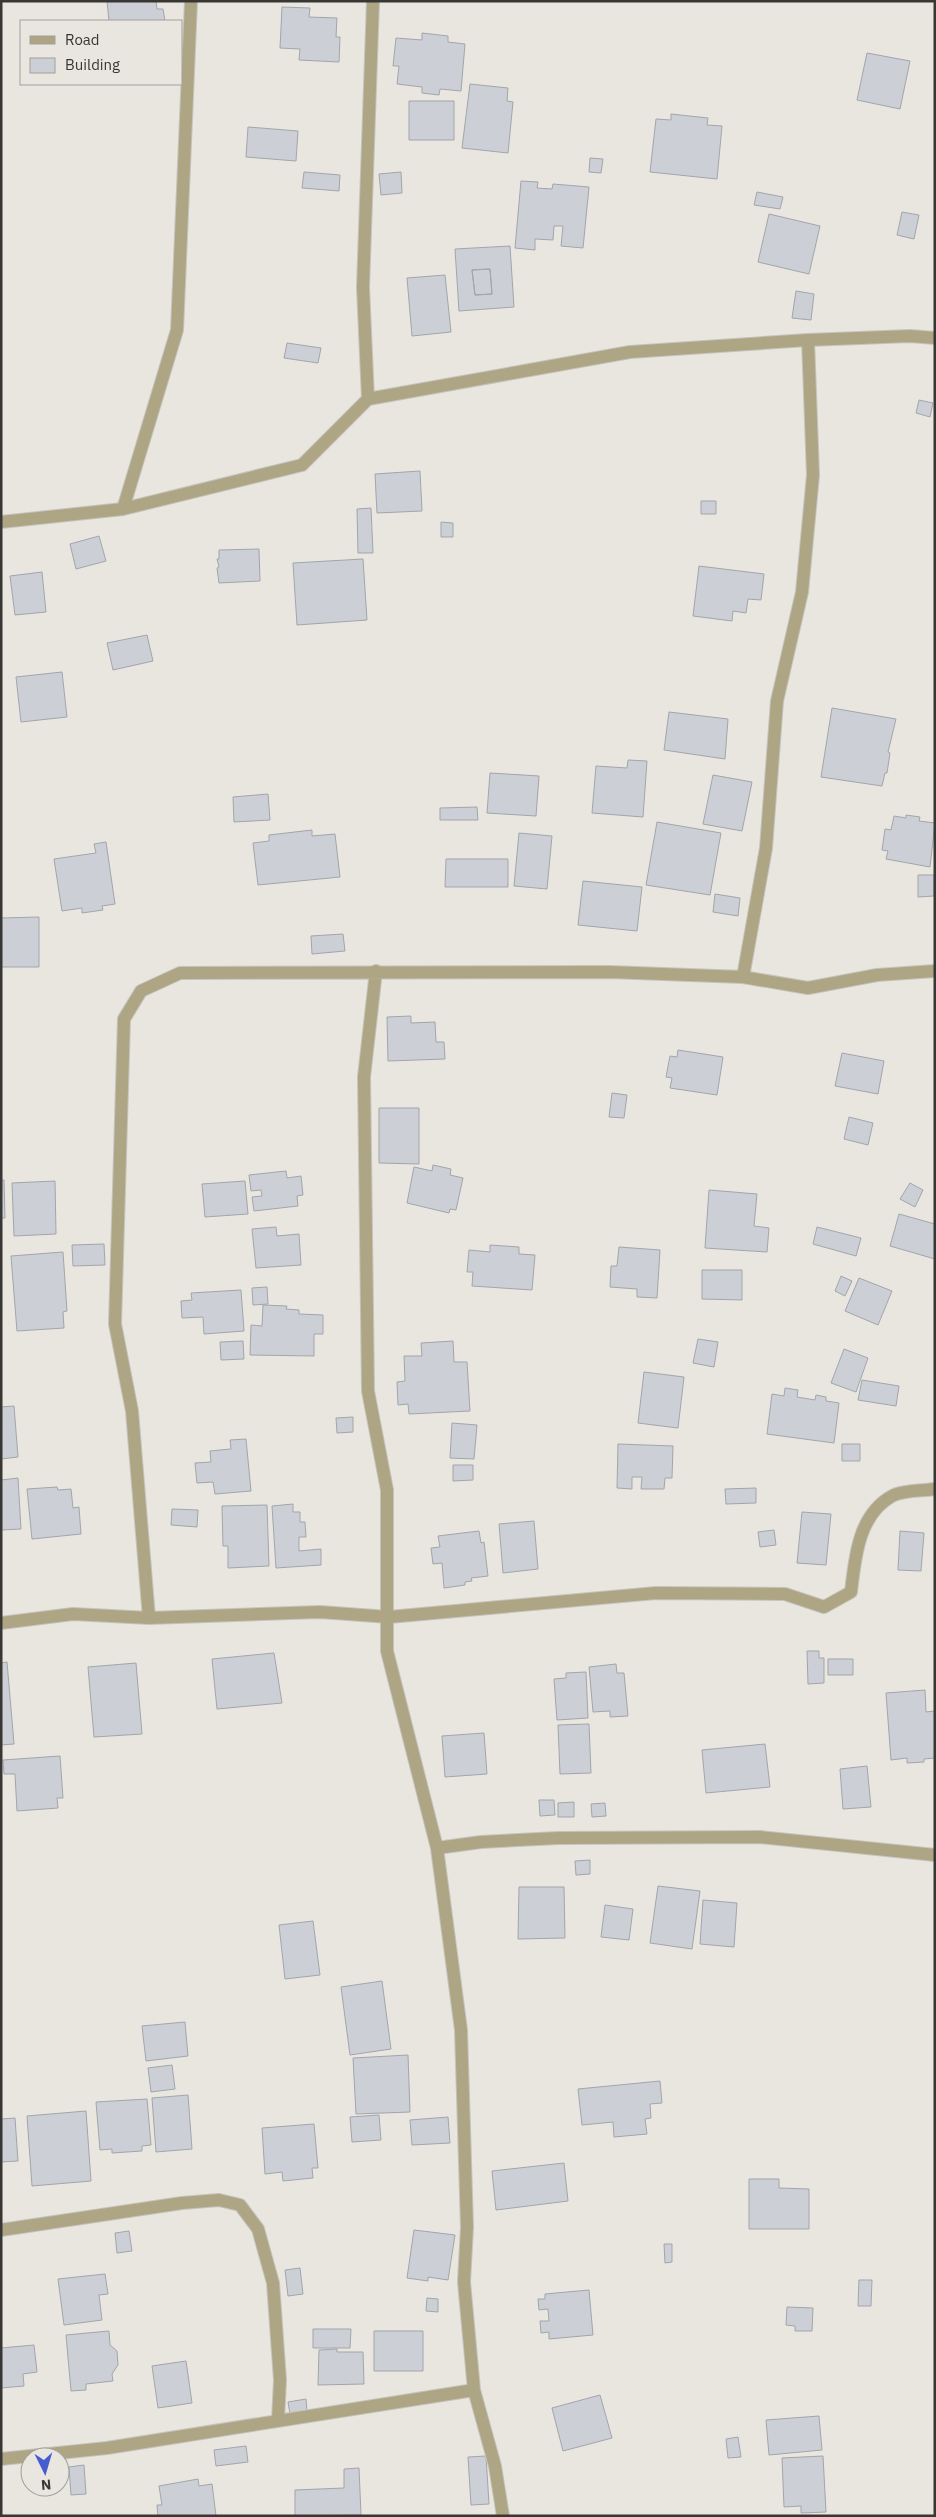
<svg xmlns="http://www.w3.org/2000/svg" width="936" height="2517" viewBox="0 0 936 2517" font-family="'IBM Plex Sans',sans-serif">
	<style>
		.building { fill: #cdcfd6; stroke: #a2a5ab; fill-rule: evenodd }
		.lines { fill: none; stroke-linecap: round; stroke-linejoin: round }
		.street-casing { stroke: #c5c3bd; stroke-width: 14 }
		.street { stroke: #ada583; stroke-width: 12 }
	</style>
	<rect width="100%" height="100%" fill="#e8e6df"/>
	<path class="building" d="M107 1H156L157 9H163L165 21H109Z
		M282 7 310 8 309 17 337 18 336 37H340L339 62 299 60 300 49 280 48Z
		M422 33 448 36V42L465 44 461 91 440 89 439 95 422 93V87L397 84 399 66H393L396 38 422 40Z
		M867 53 910 61 900 109 857 100Z
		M470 84 508 88 507 101 513 102 508 153 462 148Z
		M409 101H454V140H409Z
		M671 114 708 118 707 125 722 126 717 179 650 172 656 119 671 120Z
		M248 127 298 131 296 161 246 157Z
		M590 158 603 159 601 173 589 172Z
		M304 172 340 175 339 191 302 188Z
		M401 172 402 193 381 195 379 174Z
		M521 181 538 182 537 188 552 189 553 184 589 187 583 248 561 246 563 226H554L553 240 535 239V250L515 248Z
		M757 192 783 197 780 209 754 205Z
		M902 212 919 215 914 239 897 235Z
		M769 214 820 226 809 274 758 262Z
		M510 246 514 307 459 311 455 249ZM490 269 492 294 475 295 472 270Z
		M490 269 492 294 475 295 472 270Z
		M445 275 451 332 412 336 407 278Z
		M796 291 814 294 811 320 792 318Z
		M287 343 321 348 318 363 284 358Z
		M919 400 933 403 930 417 916 413Z
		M420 471 422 511 377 513 375 474Z
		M701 501H716V514H701Z
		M371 508 373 553H358L357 509Z
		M441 522 453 523V537H441Z
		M99 536 106 561 76 569 70 544Z
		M259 549 260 581 219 583 217 568 219 567 217 559H219V550Z
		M363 559 367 620 297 625 293 563Z
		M699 566 764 574 761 600 748 599 746 613 733 611 732 621 693 616Z
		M42 572 46 612 15 615 10 576Z
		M147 635 153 661 113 670 107 643Z
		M62 672 67 717 21 722 16 677Z
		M832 708 896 719 888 752 890 753 887 773H885L882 786 821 777Z
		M669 712 728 719 725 759 664 750Z
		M628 760 647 761 643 817 592 813 596 766 627 768Z
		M490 773 539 776 536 816 487 813Z
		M713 775 752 782 742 831 703 824Z
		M268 794 270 820 234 822 233 797Z
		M477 807 478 820H440V808Z
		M906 815 920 817 919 821 935 823 930 867 886 859 888 851 882 850 885 829 891 830 894 816 906 818Z
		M657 822 721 833 710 895 646 885Z
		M312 830V836L335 834 340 877 258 885 253 843 269 841V835Z
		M519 833 552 836 547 889 514 886Z
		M106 842 115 904 102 906 103 910 82 913V908L62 911 54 859 96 853 94 844Z
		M446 859H508V887H445Z
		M918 875H934V896L918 897Z
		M583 881 642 887 637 931 578 925Z
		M715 894 740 898 738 916 713 912Z
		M39 917V967H1V918Z
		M343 934 345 951 312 954 311 936Z
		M411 1016V1023L435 1022 436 1042H444L445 1059 388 1061 387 1017Z
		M678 1050 723 1057 717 1095 670 1088 672 1078 666 1077 670 1056 677 1057Z
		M842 1053 884 1061 878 1094 835 1086Z
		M612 1093 627 1095 624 1118 609 1117Z
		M379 1108H419V1164L379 1163Z
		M849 1117 873 1123 868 1145 844 1139Z
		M433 1165 451 1169 450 1175 463 1178 456 1210 450 1209 449 1213 407 1203 414 1167 432 1171Z
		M286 1171 287 1178 301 1176 303 1195 297 1196 298 1206 254 1211 252 1197 262 1196 261 1190 251 1191 249 1175Z
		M1 1180H4L5 1218H1Z
		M55 1181 56 1234 14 1236 12 1183Z
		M245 1181 248 1214 205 1217 202 1184Z
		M910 1183 923 1190 915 1207 900 1199Z
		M709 1190 757 1194 754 1226 769 1228 767 1252 705 1248Z
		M899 1214 935 1224V1259L890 1246Z
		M276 1227 277 1236 299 1234 301 1265 256 1268 252 1229Z
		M817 1227 861 1238 856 1256 813 1244Z
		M104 1244 105 1265 73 1266 72 1245Z
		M490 1245 519 1247V1254L535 1255 532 1290 472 1286 473 1272H467L469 1250 490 1252Z
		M619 1247 660 1250 657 1298 637 1297V1289L610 1287 611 1266H617Z
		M63 1252 67 1311 63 1312 64 1328 17 1331 11 1256Z
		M702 1270H742V1300L702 1299Z
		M841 1276 852 1281 845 1296 835 1291Z
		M859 1278 892 1291 878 1325 845 1311Z
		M267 1287 268 1304 253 1305 252 1288Z
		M241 1290 244 1331 204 1334 203 1317 182 1318 181 1301 192 1300 191 1293Z
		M263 1305 287 1306 286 1309 299 1310V1314L323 1315V1334H314V1356L250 1355 251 1325 262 1326Z
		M698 1339 718 1342 714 1367 693 1363Z
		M243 1341 244 1359 221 1360 220 1342Z
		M453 1341 454 1362H467L470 1411 409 1414 408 1404 398 1405 397 1382 405 1381 404 1356H422L421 1343Z
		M844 1349 868 1358 856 1392 831 1383Z
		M644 1372 684 1377 678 1428 638 1423Z
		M862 1380 899 1386 896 1406 858 1400Z
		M785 1388 798 1390 797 1397 815 1400 816 1395 826 1397V1401L839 1403 834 1443 767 1434 772 1394 784 1396Z
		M14 1406 18 1457 1 1459V1407Z
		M353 1417V1432L337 1433 336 1418Z
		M452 1423 477 1425 474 1459 450 1458Z
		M246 1439 251 1491 215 1494 213 1482 197 1483 195 1463 211 1462 210 1451 231 1449 230 1440Z
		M618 1444 673 1446 672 1478H665L664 1489H641L642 1477H632V1489L617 1488Z
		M842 1444H860V1461H842Z
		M453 1465H473V1480L453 1481Z
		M18 1478 21 1529 1 1530V1480Z
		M57 1487 58 1490 71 1489 73 1508 79 1507 81 1534 32 1539 27 1489Z
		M756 1488V1503L726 1504 725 1489Z
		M293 1504V1512H300V1522H305L306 1537H299V1551L321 1549V1565L276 1568 272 1506Z
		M267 1505 269 1566 228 1568V1546H223L222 1506Z
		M172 1509 198 1510 197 1527 171 1525Z
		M802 1512 831 1514 826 1565 797 1563Z
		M534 1521 538 1569 503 1573 499 1524Z
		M774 1530 776 1545 760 1547 758 1532Z
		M479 1531 481 1543 484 1542 488 1576 471 1578 472 1581 465 1582V1585L444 1588 442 1563 433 1564 431 1548 440 1547 438 1536Z
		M900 1531 924 1533 921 1571 898 1570Z
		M807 1651H819V1658H824V1683L808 1684Z
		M274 1653 282 1703 217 1709 212 1659Z
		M828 1659H853V1675H828Z
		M7 1662 14 1744 1 1745V1663Z
		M136 1663 142 1734 94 1737 88 1667Z
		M616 1664 617 1673H624L628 1716 610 1717V1711L593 1712 589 1667Z
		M586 1672 588 1718 557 1720 554 1679 566 1678V1673Z
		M925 1690 926 1712 935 1711V1758L924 1759V1762L907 1763V1758L891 1760 886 1693Z
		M589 1724 591 1773 560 1774 558 1725Z
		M484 1733 487 1774 445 1777 442 1736Z
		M765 1744 770 1787 706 1793 702 1750Z
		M60 1756 63 1798H57L58 1808 17 1811 15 1774H4L3 1760Z
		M867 1766 871 1807 843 1809 840 1769Z
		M539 1800H554L555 1815 540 1816Z
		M574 1802V1817H558V1803Z
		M605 1803 606 1816 592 1817 591 1804Z
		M590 1860V1874L576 1875 575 1861Z
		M658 1886 700 1891 692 1949 650 1943Z
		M519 1887H564L565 1938 518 1939Z
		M703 1900 737 1903 734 1947 700 1944Z
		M605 1905 633 1909 629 1940 601 1937Z
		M313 1921 320 1975 285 1979 279 1925Z
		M382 1981 391 2049 350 2055 341 1987Z
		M185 2022 188 2056 146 2061 142 2026Z
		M408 2055 410 2112 356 2114 353 2058Z
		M172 2065 175 2089 151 2092 148 2068Z
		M660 2081 662 2103 650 2104 651 2118 645 2119 647 2134 614 2137 613 2122 582 2125 578 2089Z
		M188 2095 192 2149 156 2152 152 2098Z
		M147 2099 151 2145 142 2146V2151L112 2153V2149L100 2150 96 2102Z
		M86 2111 91 2181 32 2186 27 2116Z
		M379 2115 381 2140 352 2142 350 2117Z
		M448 2117 450 2143 412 2145 410 2120Z
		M15 2118 18 2161 1 2162V2119Z
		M314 2124 318 2168H312L313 2178 283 2181 282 2172 265 2174 262 2128Z
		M564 2163 568 2201 496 2210 492 2171Z
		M749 2179H779V2188L809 2189V2229H749Z
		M414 2230 455 2235 448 2280 428 2277V2281L407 2278Z
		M129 2231 132 2251 117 2253 115 2233Z
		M664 2244H672V2262L665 2263Z
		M300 2268 303 2294 288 2296 285 2270Z
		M105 2274 108 2294 99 2295 102 2320 64 2325 58 2279Z
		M859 2280H872L871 2306H858Z
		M589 2290 593 2335 549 2339V2332L541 2333 540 2321H549L548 2309 539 2310 538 2299H545V2294Z
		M427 2298 438 2299V2312L426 2311Z
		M787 2307 813 2308 812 2331H795V2326L786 2325Z
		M313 2329H351L350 2348H313Z
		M109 2331 110 2345 117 2351 118 2365 112 2374 113 2381 86 2384V2390L71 2391 66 2335Z
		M374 2331H423V2371H374Z
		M34 2345 37 2372 23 2374 24 2386 1 2388V2348Z
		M337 2349V2352H363L364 2384 318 2385 319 2350Z
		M186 2361 192 2403 158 2408 152 2366Z
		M600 2395 612 2438 563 2451 552 2408Z
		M306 2399 307 2412 290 2414 288 2402Z
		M819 2416 822 2450 769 2455 766 2420Z
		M738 2437 741 2457 728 2458 726 2439Z
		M246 2446 248 2462 216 2466 214 2450Z
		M486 2456 489 2504 471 2505 468 2457Z
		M823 2456 826 2512 801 2513V2506L784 2507 782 2458Z
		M84 2465 86 2494 71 2495 69 2467Z
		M359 2468 361 2515 295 2516V2490L344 2488V2469Z
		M198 2479 199 2486 212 2484 216 2516H158L157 2505H162L159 2486Z"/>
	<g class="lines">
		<g class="street-casing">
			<path id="street" d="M368 399 363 287 373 1
				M123 509 177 330 191 1
				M1 522 123 509 302 465 368 399 630 352 808 340 910 336 935 338
				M376 971 364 1077 368 1391 387 1490V1651L437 1848 461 2030 467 2227 464 2282 474 2390 495 2466 503 2516
				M743 977 766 848 777 701 802 592 813 475 808 340
				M149 1618 132 1411 115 1324 124 1019 141 991 180 973 609 972 743 977 808 988 877 975 935 971
				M1 1623 73 1614 149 1618 320 1612 389 1617 656 1593 785 1594 824 1607 851 1592C855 1558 858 1515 892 1496 903 1490 923 1491 935 1489
				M437 1848 481 1842 558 1838 760 1837 935 1855
				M1 2230 182 2203 219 2200 240 2205 258 2229 273 2283 280 2380 278 2420
				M1 2459 107 2448 474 2390"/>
		</g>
		<use href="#street" class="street"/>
	</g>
	<rect width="936" height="2517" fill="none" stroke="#383734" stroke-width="5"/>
	<rect x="20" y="20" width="162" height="65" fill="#e8e6df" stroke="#a2a09b"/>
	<rect x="30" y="36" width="25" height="8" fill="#ada583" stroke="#a2a09b"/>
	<text x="65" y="45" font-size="15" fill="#383734">Road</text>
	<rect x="30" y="58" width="25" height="15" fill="#cdcfd6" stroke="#a2a09b"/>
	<text x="65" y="70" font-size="15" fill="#383734">Building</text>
	<g transform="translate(45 2472) rotate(175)"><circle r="24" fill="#e8e6df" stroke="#a2a09b"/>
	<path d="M0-4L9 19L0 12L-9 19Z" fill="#465dd1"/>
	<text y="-8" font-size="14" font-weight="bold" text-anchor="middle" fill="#383734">N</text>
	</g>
</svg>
